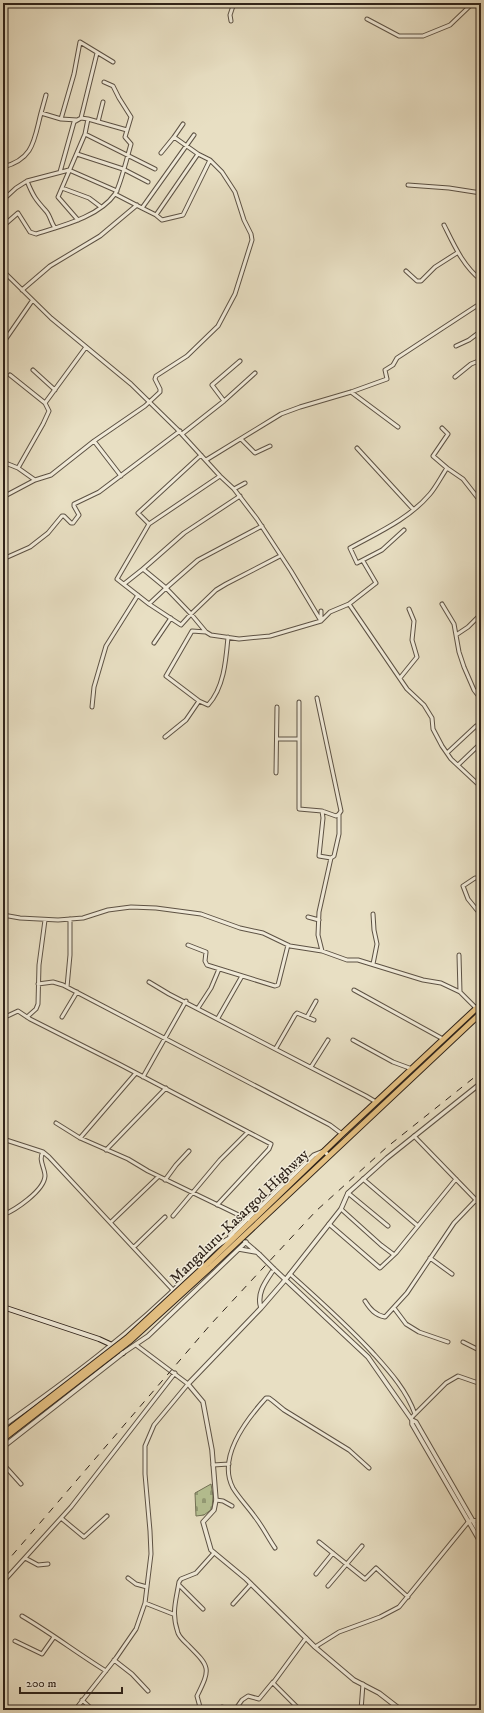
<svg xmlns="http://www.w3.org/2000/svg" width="484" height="1713" viewBox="0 0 484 1713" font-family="'IM FELL DW Pica',serif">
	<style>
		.cemetery { fill: url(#cemetery-stones); stroke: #727256 }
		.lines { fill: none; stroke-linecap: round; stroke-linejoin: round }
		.minor-casing { stroke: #5d5244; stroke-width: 5 }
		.tertiary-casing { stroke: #5d5244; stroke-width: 5.5 }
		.secondary-casing { stroke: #2f231a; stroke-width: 6 }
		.trunk-casing { stroke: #2f231a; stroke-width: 7 }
		.minor { stroke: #f0ead8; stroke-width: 3 }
		.tertiary { stroke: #f0ead8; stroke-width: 3.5 }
		.secondary { stroke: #f0ead8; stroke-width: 4 }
		.trunk { stroke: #e4c082; stroke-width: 5 }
		.rail { stroke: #2f231a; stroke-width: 1; stroke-dasharray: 7 7; stroke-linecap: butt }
		.tertiary-bridge-casing { stroke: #5d5244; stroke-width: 5.5; stroke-linecap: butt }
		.trunk-bridge-casing { stroke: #2f231a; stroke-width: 7; stroke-linecap: butt }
		.tertiary-bridge { stroke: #f0ead8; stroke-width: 3.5 }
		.trunk-bridge { stroke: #e4c082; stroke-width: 5 }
		.labels { text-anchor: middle; stroke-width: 3; stroke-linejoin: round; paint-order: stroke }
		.street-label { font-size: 15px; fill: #2f231a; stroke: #f0ead8 }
	</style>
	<defs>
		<pattern id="cemetery-stones" width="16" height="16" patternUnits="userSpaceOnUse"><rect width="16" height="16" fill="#b6c193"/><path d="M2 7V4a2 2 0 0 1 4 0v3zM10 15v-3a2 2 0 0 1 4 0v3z" fill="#949c77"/></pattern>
	</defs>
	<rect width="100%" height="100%" fill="#e8dfc3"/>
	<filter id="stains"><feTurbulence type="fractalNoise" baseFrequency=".005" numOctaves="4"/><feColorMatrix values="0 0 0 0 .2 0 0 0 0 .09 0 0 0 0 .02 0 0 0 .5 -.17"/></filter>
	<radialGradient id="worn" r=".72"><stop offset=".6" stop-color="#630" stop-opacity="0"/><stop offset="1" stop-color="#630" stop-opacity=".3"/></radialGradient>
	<path class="cemetery" d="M211 1484 213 1496 212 1509 204 1515 196 1516 195 1493Z"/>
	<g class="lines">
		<g class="minor-casing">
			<path id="minor" d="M477 3 481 15
				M367 19 399 36H423L450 25 473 3
				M231 21 230 15 234 3
				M41 113 46 95
				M61 119 77 120
				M88 119 127 130
				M98 122 103 102
				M85 134 155 169
				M174 137 183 124
				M77 154 123 169 148 182
				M3 167C34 159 34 140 41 113L61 119 74 74 80 42 113 62
				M60 172 74 122 81 118
				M27 181C33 196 36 200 46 211 50 215 51 223 55 228
				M408 185 449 188 481 193
				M62 188 89 198 101 207
				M115 194 142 208 194 135
				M3 200 16 188 27 181 69 170 117 191
				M142 208 156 215 198 154 174 137 161 153
				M156 215 162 220 183 215 210 160
				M78 220 58 197 85 134 88 119 81 118 97 53
				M444 225C454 245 463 266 481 280
				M3 226 18 213 30 232 36 234C61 226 99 217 115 194 120 187 128 154 131 144L125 137 131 117 119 98 113 86 104 82
				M3 271 51 318 131 384 177 429 220 476 234 489 257 519 291 571 321 621 330 612 349 604 407 689 424 705 432 718 433 729 442 746 451 759 481 787
				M406 271 417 281H421L435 267 457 253
				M22 290 50 266 100 236 137 205
				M3 343 32 301
				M456 346 469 340 481 331
				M33 370 55 390
				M10 375 45 403 49 411 43 424 18 468
				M455 377 471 364 481 360
				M351 392 398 427
				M224 401 255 373
				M45 403 86 347
				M442 428 448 434 433 456 447 468 463 479 481 502
				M182 434 224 401 212 385 240 361
				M241 439 255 453 270 446
				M94 441 121 476
				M357 448 413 509
				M201 455 138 513 149 524 117 579 149 604 181 625 191 614 206 632 211 635 239 639 270 636 321 621V611
				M206 460 281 414 300 407 351 392 387 379 385 370 393 365 397 358 481 303
				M3 462 18 468 35 480
				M234 489 245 483
				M3 497 35 480 51 475 94 441 145 406 160 392V389L155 379 156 376 187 356 218 326 235 294 252 240 251 234 244 220 235 192 222 172 210 160 198 154
				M149 524 220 476
				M404 530 382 550 357 563 350 548C377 533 409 519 430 494 436 487 441 477 447 468
				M3 559 30 547 48 533 62 516H64L71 523H73L79 515 74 506V504L99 492 180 431
				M143 569 184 533 240 496
				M124 584 143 569 166 588 198 560 262 526
				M149 604 166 588 191 614 216 590 226 584 280 556
				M349 604 376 583 363 561
				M442 604 454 624 459 652 464 667 474 690 481 699
				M206 632 192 631 166 676 199 701 208 705C224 688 226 660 228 637
				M456 635 468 627 481 614
				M154 643 171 618
				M400 678 417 657 412 640 414 621 409 609
				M317 698 341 811 339 814 336 816 322 811
				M299 702V809L322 811 323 818 319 856 331 858 319 912 318 935 322 951
				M92 707 94 687 106 646 138 595
				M165 737 186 720 199 701
				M277 739H299
				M447 753 476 726
				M458 765 481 743
				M276 773 277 707
				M331 858 334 856 339 834V814
				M481 878H475L463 886 468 899 481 915
				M3 915 20 918 58 920 83 918 108 910 131 907 156 908 201 914 240 928 263 933 290 946 322 951 347 960H358L423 980 441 983 460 992 476 1008
				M308 917 319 920
				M188 945 206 952 205 961 207 965 275 986 278 985 288 945
				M459 955 460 992
				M373 964 377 944 374 930 373 914
				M149 982 169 994 366 1096 376 1102
				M38 984 53 982 63 985 330 1125 342 1134
				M67 987 70 955V919
				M354 990 443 1039
				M198 1008 211 988 219 969
				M27 1017 36 1009 38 1004 39 965 45 920
				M62 1017 77 992
				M307 1017 316 1001
				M3 1018 18 1011 30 1019 119 1064 271 1144 269 1149 217 1205
				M218 1018 242 976
				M353 1040 393 1062 412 1069
				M276 1048 295 1015 297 1013 314 1020
				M311 1067 328 1040
				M143 1077 186 1001
				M56 1123 80 1138 128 1159 148 1171 249 1220
				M414 1136 481 1205
				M80 1138 136 1073
				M3 1139 43 1152 49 1157 174 1291
				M106 1150 166 1088
				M363 1179 418 1226
				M165 1180 176 1165 189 1151
				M348 1193 388 1226
				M341 1209 381 1245 393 1254
				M3 1215C15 1210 44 1191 45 1176 45 1168 38 1160 43 1152
				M173 1216 220 1160 248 1132
				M111 1222 158 1177
				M329 1224 380 1268 396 1253 456 1179
				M134 1247 165 1217
				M430 1258 452 1274
				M290 1274C318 1299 346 1324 372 1352 389 1371 406 1389 415 1414
				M365 1301C370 1309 375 1315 385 1317L407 1293 454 1223 476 1200
				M394 1308 406 1324 419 1332 448 1342
				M463 1342 481 1351
				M411 1418 446 1383 458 1376 481 1384
				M3 1464 21 1484
				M213 1465 229 1464
				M216 1500 223 1501 232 1506
				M61 1518 84 1537 107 1516
				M319 1542 365 1579 376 1568 408 1597
				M275 1548C268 1538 263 1527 255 1517 248 1507 239 1498 233 1488 217 1458 246 1420 266 1398H269L273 1401 284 1410 349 1450 369 1468
				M25 1558 38 1565 48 1564
				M316 1574 333 1553
				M128 1578 136 1584 147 1587
				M3 1582 71 1507 175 1373
				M179 1585 203 1609
				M328 1586 362 1546
				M145 1603 173 1614
				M233 1604 251 1584
				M22 1616C51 1633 77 1653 106 1671
				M15 1641 42 1654 54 1637
				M315 1647 339 1632 380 1617 399 1607 469 1521 481 1520
				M114 1660 132 1674 148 1691
				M82 1700 93 1710
				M200 1707 197 1696C211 1668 210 1667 188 1645 185 1642 180 1638 178 1633 171 1613 176 1601 179 1582L181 1579 196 1573 214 1553
				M75 1710 116 1658 136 1629 145 1603 151 1554 150 1531 145 1474V1446L154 1425 188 1384 136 1345
				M197 1710 200 1707 203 1710
				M219 1710 222 1707 227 1710
				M235 1710 242 1700 248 1696 259 1699 273 1682
				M297 1710V1707L273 1683 306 1638
				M361 1710 363 1684"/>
		</g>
		<g class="tertiary-casing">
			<path id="tertiary" d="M230 1236 314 1155 324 1151 329 1156
				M245 1242 259 1254
				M239 1249 256 1252
				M261 1308 286 1279 341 1209 348 1193 387 1158 481 1083
				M412 1420V1424L481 1543
				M3 1426C68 1380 133 1332 189 1275 201 1263 220 1239 236 1236
				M3 1447 123 1353 148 1336 246 1242
				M401 1710 379 1693 354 1680 315 1647 246 1579 211 1550 203 1522 214 1510 216 1500 212 1450 203 1402 188 1384 261 1308C256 1293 266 1281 274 1269L368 1357 412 1420 416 1422 481 1535"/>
		</g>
		<g class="secondary-casing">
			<path id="secondary" d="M3 1307 99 1339 112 1345 123 1353"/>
		</g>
		<g class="trunk-casing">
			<path id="trunk" d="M208 1263 342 1134 481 1004
				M211 1267 481 1013"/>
		</g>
		<use href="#minor" class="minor"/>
		<use href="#tertiary" class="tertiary"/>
		<use href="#secondary" class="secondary"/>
		<use href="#trunk" class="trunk"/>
		<path class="rail" d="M3 1566 211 1324 316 1211 387 1147 481 1072"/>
		<g class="tertiary-bridge-casing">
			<path id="tertiary-bridge" d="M259 1254 274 1269"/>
		</g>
		<g class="trunk-bridge-casing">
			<path id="trunk-bridge" d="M3 1434 127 1338 208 1263
				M3 1439 131 1340 211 1267"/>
		</g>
		<use href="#tertiary-bridge" class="tertiary-bridge"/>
		<use href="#trunk-bridge" class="trunk-bridge"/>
	</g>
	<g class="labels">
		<g class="street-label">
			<text transform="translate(239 1216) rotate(-44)" y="5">Mangaluru-Kasargod Highway</text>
		</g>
	</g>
	<rect width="484" height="1713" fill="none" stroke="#e8dfc3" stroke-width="16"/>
	<rect x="4" y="4" width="476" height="1705" fill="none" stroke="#2f231a" stroke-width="2"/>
	<rect x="8" y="8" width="468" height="1697" fill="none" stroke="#2f231a"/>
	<path d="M20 1687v6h102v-6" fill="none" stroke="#2f231a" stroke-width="2"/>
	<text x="26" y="1687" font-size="12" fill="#2f231a" stroke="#f0ead8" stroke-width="3" paint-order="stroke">200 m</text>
	<rect width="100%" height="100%" filter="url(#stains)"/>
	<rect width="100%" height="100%" fill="url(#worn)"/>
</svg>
